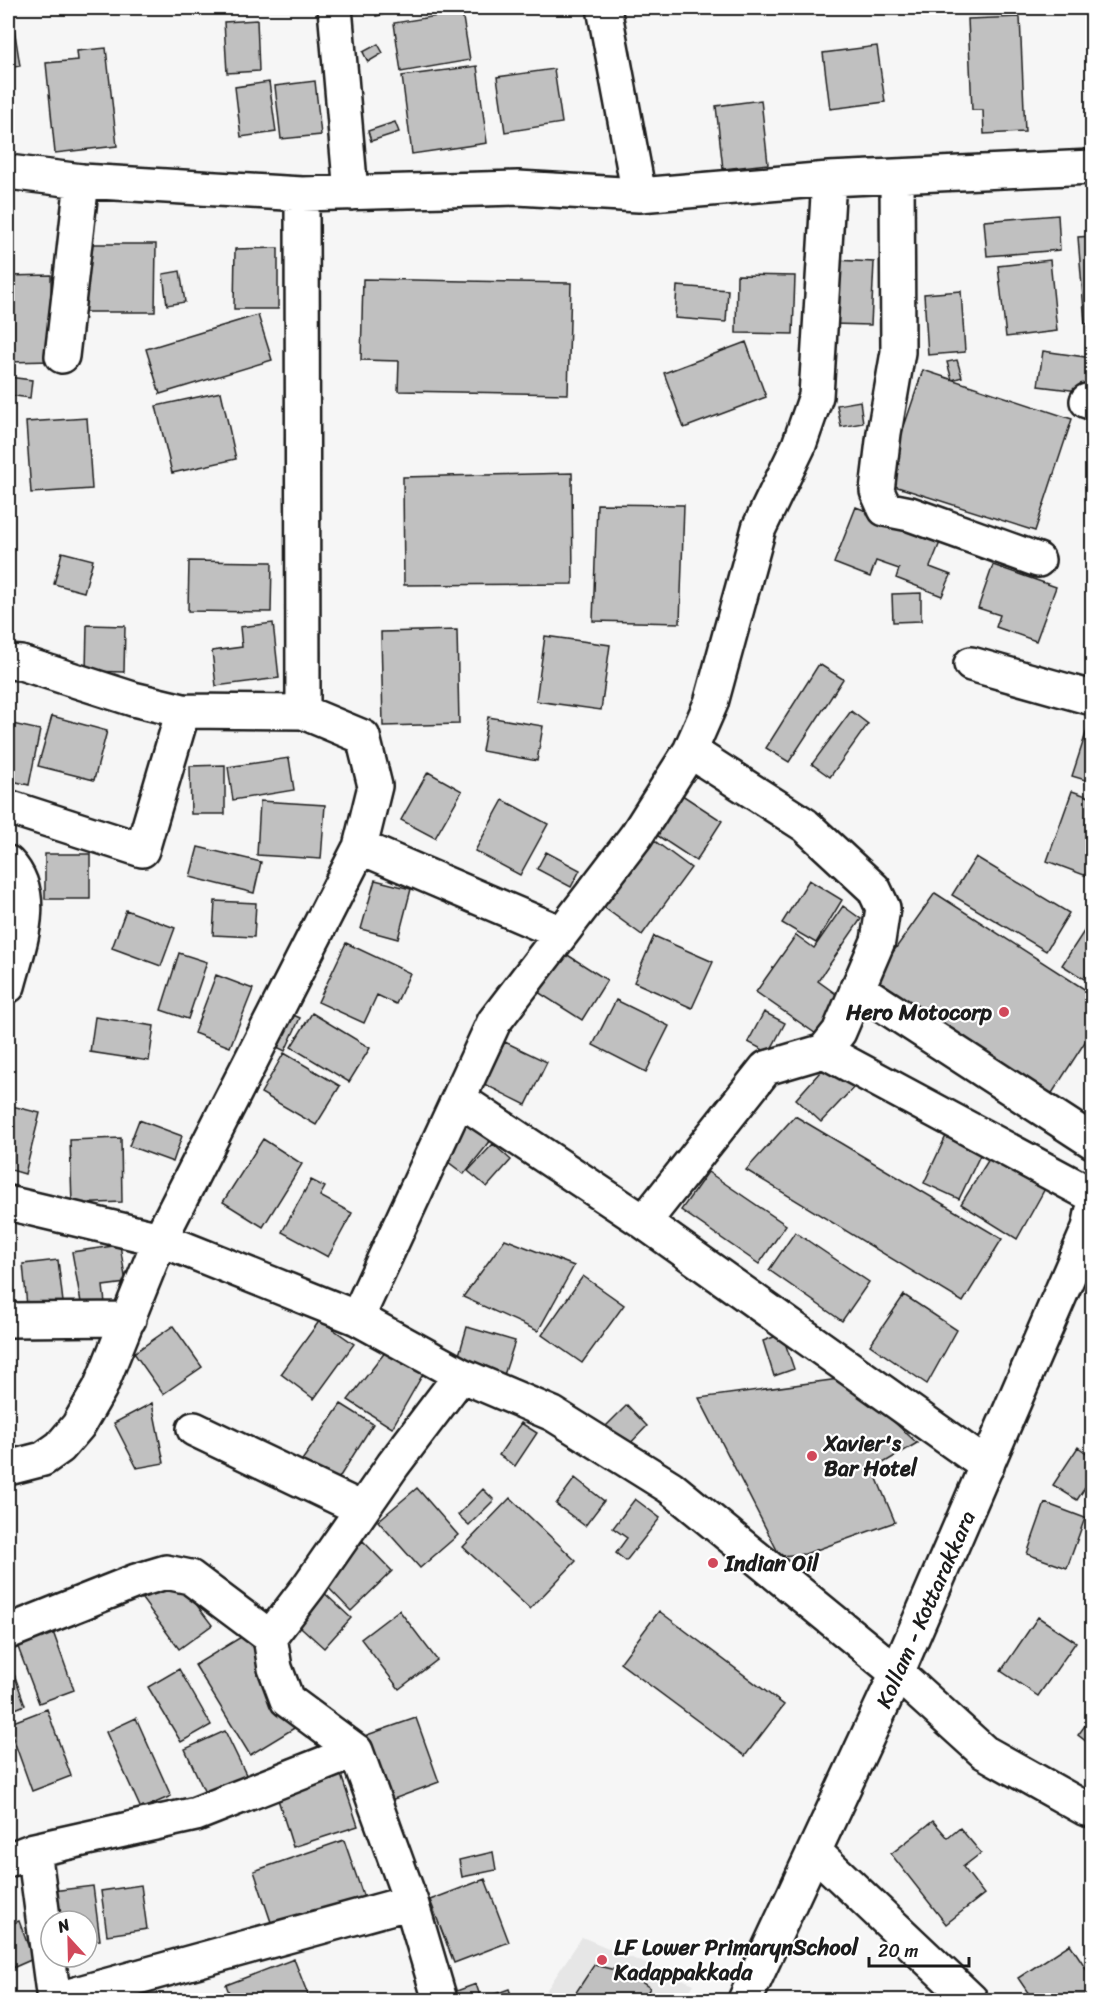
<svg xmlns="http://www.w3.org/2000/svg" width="1100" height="2008" viewBox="0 0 1100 2008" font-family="Sriracha,sans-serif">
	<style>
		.built { fill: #e6e6e6 }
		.building { fill: #c0c0c0; stroke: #1c1c1c; stroke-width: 1.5 }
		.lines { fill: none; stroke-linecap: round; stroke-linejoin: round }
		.minor-casing { stroke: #1c1c1c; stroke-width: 38 }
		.major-casing { stroke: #1c1c1c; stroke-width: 38 }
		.minor { stroke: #fff; stroke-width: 33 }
		.major { stroke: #fff; stroke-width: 33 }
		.poi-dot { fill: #d1495b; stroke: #fff; stroke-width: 2 }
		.labels { text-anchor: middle; stroke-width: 4.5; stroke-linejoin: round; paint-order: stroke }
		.poi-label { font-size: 22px; font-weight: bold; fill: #1c1c1c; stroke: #fff; text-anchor: start }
		.street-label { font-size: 22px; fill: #1c1c1c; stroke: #fff }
	</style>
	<rect width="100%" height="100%" fill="#f6f6f6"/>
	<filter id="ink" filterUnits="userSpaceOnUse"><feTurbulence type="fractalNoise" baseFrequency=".0167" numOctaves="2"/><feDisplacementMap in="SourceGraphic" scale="12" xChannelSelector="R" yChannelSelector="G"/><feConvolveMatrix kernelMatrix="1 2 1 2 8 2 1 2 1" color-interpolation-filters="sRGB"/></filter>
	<g filter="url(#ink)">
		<path class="built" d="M582 1937 694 1984 684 2000H540Z"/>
		<path class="building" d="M8 8H11L20 66 8 68Z
			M374 8H412L376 16Z
			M462 12 470 60 401 72 394 23Z
			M1020 17 1025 132 984 134 983 110H972L968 19Z
			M257 20 259 71 227 73 224 22Z
			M378 44 383 53 368 62 363 52Z
			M877 46 885 102 830 109 823 53Z
			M106 48 117 146 55 153 46 63 78 60 77 51Z
			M477 66 487 143 412 154 402 76Z
			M554 69 562 123 505 132 497 77Z
			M315 81 321 135 281 139 275 86Z
			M269 82 276 132 241 137 235 87Z
			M761 100 768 164 723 169 716 106Z
			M395 122 399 132 371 141 368 131Z
			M1058 215 1060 250 987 256 984 221Z
			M1092 236V324H1085L1078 237Z
			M85 244H156L155 312H85Z
			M278 248V309H234L235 249Z
			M835 260 874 262 871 325 832 324Z
			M1050 260 1057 331 1006 337 998 266Z
			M180 271 185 302 167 305 163 274Z
			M51 275 52 361 8 362V276Z
			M737 275 795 276 793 334 736 333Z
			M363 279 571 283 568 394 398 391 399 361 361 360Z
			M677 286 728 290 726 322 675 318Z
			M961 291 965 352 928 355 924 294Z
			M258 315 272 360 160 394 146 349Z
			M746 342 766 397 684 428 664 373Z
			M1043 351 1092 358 1087 392 1038 386Z
			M957 360 962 377 952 380 947 362Z
			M923 370 1072 419 1035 531 885 483Z
			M8 377 32 380 30 398 8 395Z
			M221 392 236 459 172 473 156 406Z
			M860 401 863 423 841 427 837 405Z
			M87 418 92 489 31 493 26 422Z
			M572 473 573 584 404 585 403 477Z
			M597 504 684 505 680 623 593 621Z
			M856 507 941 540 930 567 951 575 942 596 896 578 899 569 876 561 870 577 834 563Z
			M62 552 93 560 84 592 54 584Z
			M189 561 272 562 271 612 188 611Z
			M993 565 1056 587 1036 641 996 627 1000 615 978 608Z
			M921 593V621L893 622 892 594Z
			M273 623 279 678 216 686 212 651 242 647 240 627Z
			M87 625 125 626 124 672 86 671Z
			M457 630 459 724 383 726 381 632Z
			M545 636 610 645 601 710 536 701Z
			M819 664 843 679 789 762 766 748Z
			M851 711 868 724 830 777 812 764Z
			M1092 715V782L1072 776Z
			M52 716 107 731 94 780 38 766Z
			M488 717 543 726 537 761 482 751Z
			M8 723 40 730 29 785 8 780Z
			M289 758 294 790 233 800 228 767Z
			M225 765V814H191L190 766Z
			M428 772 462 791 435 838 401 820Z
			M676 791 722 821 696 861 649 830Z
			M1072 791 1092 798V878L1047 861Z
			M503 800 548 824 520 875 475 851Z
			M260 801 325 805 321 859 257 855Z
			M648 836 691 868 642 935 598 903Z
			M198 847 261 862 254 893 190 877Z
			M546 852 580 870 571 887 537 869Z
			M45 854H90V899H45Z
			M976 857 1069 913 1046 951 952 895Z
			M375 880 411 889 398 939 361 929Z
			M809 880 842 900 816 943 782 923Z
			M935 893 1092 994V1031L1049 1098 871 983Z
			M215 901 256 903 254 937 213 935Z
			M843 906 861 919 818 981 847 1002 822 1038 756 992 796 935 814 948Z
			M126 910 175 928 161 966 112 948Z
			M1092 919V966L1084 979 1062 965Z
			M654 936 713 962 692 1008 634 982Z
			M346 943 410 973 396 1004 377 995 364 1023 318 1002Z
			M555 947 607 980 582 1020 530 987Z
			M179 953 207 962 188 1019 161 1010Z
			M216 975 253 989 230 1047 194 1033Z
			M616 1000 669 1026 646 1072 593 1045Z
			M282 1010 300 1018 285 1051 267 1042Z
			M764 1012 785 1023 769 1053 748 1042Z
			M312 1013 370 1048 349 1082 291 1047Z
			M95 1017 154 1026 149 1061 90 1052Z
			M505 1042 547 1062 526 1105 484 1084Z
			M284 1053 340 1086 316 1125 261 1093Z
			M828 1063 854 1087 821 1122 796 1099Z
			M8 1105 40 1113 25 1174 8 1169Z
			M471 1114 496 1134 464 1174 439 1155Z
			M795 1116 1002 1239 963 1302 746 1170Z
			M139 1120 182 1136 173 1162 129 1146Z
			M946 1136 981 1153 959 1199 924 1183Z
			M121 1138 122 1202 72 1204 70 1140Z
			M263 1139 302 1164 263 1227 223 1202Z
			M493 1144 511 1160 487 1187 468 1171Z
			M994 1151 1047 1185 1017 1239 961 1204Z
			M708 1172 786 1225 759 1264 681 1210Z
			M311 1180 325 1187 320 1196 352 1213 328 1257 282 1232Z
			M795 1232 869 1282 842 1321 769 1270Z
			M505 1239 574 1266 538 1331 463 1297Z
			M120 1245 126 1283 103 1286 105 1303 82 1308 72 1252Z
			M58 1260 63 1302 27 1306 23 1264Z
			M583 1276 624 1305 582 1363 542 1335Z
			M904 1295 957 1330 927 1384 870 1345Z
			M320 1320 354 1344 314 1399 281 1374Z
			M173 1326 202 1367 163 1394 134 1353Z
			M467 1327 515 1341 504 1375 457 1362Z
			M782 1334 794 1369 774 1376 763 1341Z
			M386 1351 423 1374 392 1428 348 1400Z
			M846 1378 917 1443 873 1469 895 1522 805 1554 780 1556 699 1398Z
			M152 1403 164 1463 137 1468 114 1423Z
			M341 1404 373 1424 337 1481 298 1466Z
			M627 1405 647 1426 620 1454 599 1433Z
			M521 1423 537 1433 515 1466 499 1455Z
			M1078 1447 1092 1457V1477L1077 1500 1053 1485Z
			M575 1478 604 1501 585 1526 556 1504Z
			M417 1488 458 1535 420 1568 378 1521Z
			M483 1489 494 1500 469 1525 458 1515Z
			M510 1498 576 1561 530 1609 463 1547Z
			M635 1499 660 1518 626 1561 616 1553 627 1538 613 1528Z
			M1045 1503 1085 1518 1067 1568 1027 1554Z
			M363 1541 392 1571 351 1611 322 1581Z
			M174 1575 212 1625 179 1649 142 1599Z
			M320 1589 351 1618 324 1648 292 1619Z
			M399 1610 437 1660 399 1689 361 1639Z
			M659 1611 784 1705 745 1756 620 1663Z
			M1038 1617 1076 1642 1038 1696 1001 1671Z
			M52 1629 74 1690 39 1703 16 1642Z
			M246 1634 301 1724 250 1755 195 1665Z
			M8 1657 25 1705 8 1712Z
			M179 1669 211 1725 181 1742 148 1687Z
			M47 1709 71 1776 32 1791 8 1724Z
			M1092 1716V1746L1078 1735Z
			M136 1718 171 1796 141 1809 106 1732Z
			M416 1718 439 1782 391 1800 367 1735Z
			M225 1731 251 1785 210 1804 185 1749Z
			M340 1772 358 1826 293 1847 276 1793Z
			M933 1821 948 1838 960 1828 981 1853 963 1867 984 1894 946 1924 891 1854Z
			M344 1840 364 1898 273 1928 254 1871Z
			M493 1852 496 1870 462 1877 459 1860Z
			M485 1879 509 1942 454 1963 430 1900Z
			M141 1885 147 1929 107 1935 101 1891Z
			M93 1886 100 1940 87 1941V1921H51L44 1892Z
			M19 1921 33 1959 8 1970V1925Z
			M1070 1944 1092 1977V2000H1033L1018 1978Z
			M294 1959 310 2000H232L226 1985Z
			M594 1965 628 1973 650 1988 643 2000H571Z
			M476 1984 481 1999 509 1989 513 2000H453L451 1993Z"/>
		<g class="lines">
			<g class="minor-casing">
				<path id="minor" d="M335 8 351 193
					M604 8 639 195
					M8 172 82 181 302 194 518 188 639 195 829 179 1092 167
					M897 177 898 352 884 433 877 491 885 509 910 514 1038 560
					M302 194 303 712
					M62 356 82 181
					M1087 401 1092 402
					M8 662 21 663 133 699 183 711 303 712 363 737 375 786 360 847 160 1239 100 1388 78 1426 60 1447 43 1459 8 1468
					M971 664 1092 698
					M8 807 142 850 183 711
					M360 847 561 933
					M8 863C40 896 18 947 8 986
					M857 988 1092 1141
					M824 1051 1092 1195
					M459 1099 644 1222 987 1466
					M8 1203 160 1239 357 1318 461 1375 553 1414 670 1487 897 1673 984 1752 1086 1809 1092 1810
					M644 1222 766 1068 824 1051 839 1032 878 941 883 908 874 889 805 825 690 751
					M357 1318 494 1022 636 836 690 751 711 703 759 528 799 445 816 396 829 179
					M8 1320 129 1319
					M194 1429 362 1509
					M8 1632 136 1581 166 1572 190 1577 270 1637
					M34 1850 54 2000 411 1902
					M816 1853 971 2000
					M8 1860 34 1850 196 1814 356 1751
					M440 2000 411 1902 356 1751 287 1700 275 1668 270 1637 309 1586 393 1465 461 1375"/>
			</g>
			<g class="major-casing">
				<path id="major" d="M745 2000 897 1673 1089 1228 1092 1213"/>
			</g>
			<use href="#minor" class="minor"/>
			<use href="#major" class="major"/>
		</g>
	</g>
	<g class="poi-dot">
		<circle cx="1004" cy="1012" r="6"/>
		<circle cx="812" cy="1456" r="6"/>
		<circle cx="713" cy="1563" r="6"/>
		<circle cx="602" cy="1960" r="6"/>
	</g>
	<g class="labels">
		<g class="poi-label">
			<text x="992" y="1020" text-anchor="end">Hero Motocorp</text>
			<text x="824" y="1451">Xavier's<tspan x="824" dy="25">Bar Hotel</tspan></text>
			<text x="725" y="1571">Indian Oil</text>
			<text x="614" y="1955">LF Lower PrimarynSchool<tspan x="614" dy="25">Kadappakkada</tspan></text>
		</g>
		<g class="street-label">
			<text transform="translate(925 1609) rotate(-66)" y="8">Kollam - Kottarakkara</text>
		</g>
	</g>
	<rect width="1100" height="2008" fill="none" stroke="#fff" stroke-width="30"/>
	<rect x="15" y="15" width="1070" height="1978" fill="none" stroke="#1c1c1c" stroke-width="2" filter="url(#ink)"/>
	<g transform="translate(69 1939) rotate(338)"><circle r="28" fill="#ffffff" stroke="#a4a4a4" stroke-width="1.5"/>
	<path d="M0-4.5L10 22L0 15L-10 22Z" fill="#d1495b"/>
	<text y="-9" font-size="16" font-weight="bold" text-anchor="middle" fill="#1c1c1c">N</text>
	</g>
	<path d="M869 1957v9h100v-9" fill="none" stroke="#1c1c1c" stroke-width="3"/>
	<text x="878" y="1957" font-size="18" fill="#1c1c1c" stroke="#ffffff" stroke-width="4.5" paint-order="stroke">20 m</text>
</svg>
